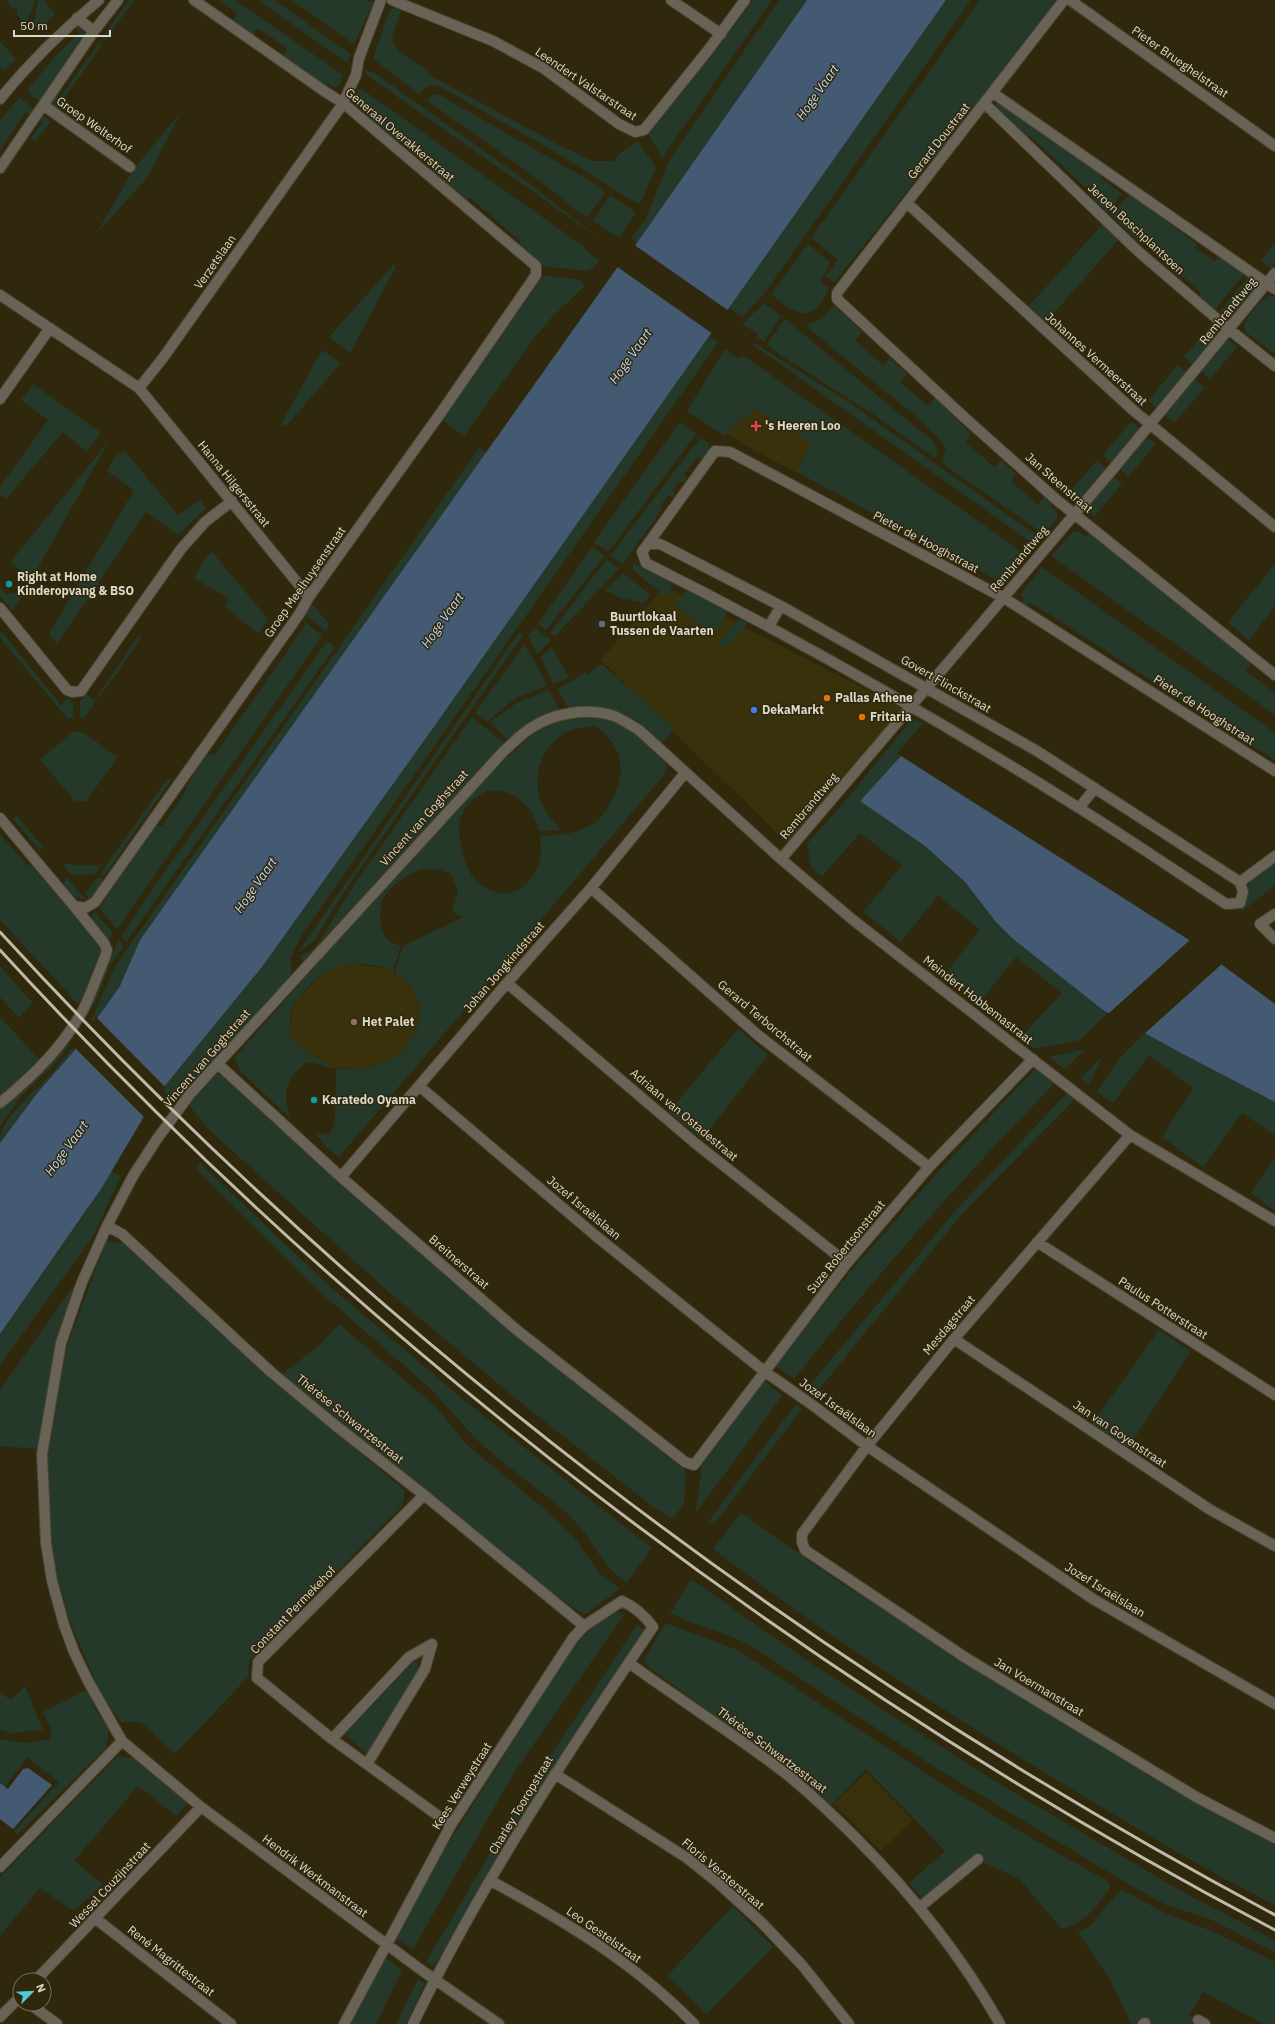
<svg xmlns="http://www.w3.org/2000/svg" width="1275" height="2024" viewBox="0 0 1275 2024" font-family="'IBM Plex Sans',sans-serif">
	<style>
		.built { fill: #39300c }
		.green { fill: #25392a; fill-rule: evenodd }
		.water { fill: #445972 }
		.pier { fill: #2f280d }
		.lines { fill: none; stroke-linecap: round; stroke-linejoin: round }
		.minor-casing { stroke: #4b442b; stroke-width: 12 }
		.minor { stroke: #696257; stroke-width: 10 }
		.rail { stroke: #bfbbaa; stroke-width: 3 }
		.health-dot { fill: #e0444e; stroke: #2f280d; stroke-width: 1.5 }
		.culture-dot { fill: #0f9aa8; stroke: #2f280d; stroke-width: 1.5 }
		.service-dot { fill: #5c6f8a; stroke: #2f280d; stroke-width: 1.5 }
		.food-dot { fill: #e8710a; stroke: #2f280d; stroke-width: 1.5 }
		.shop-dot { fill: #3f7fe0; stroke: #2f280d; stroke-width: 1.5 }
		.education-dot { fill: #8d6e63; stroke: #2f280d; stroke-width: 1.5 }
		.labels { text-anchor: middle; stroke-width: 3; stroke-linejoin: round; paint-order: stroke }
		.street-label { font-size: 12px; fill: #dedacb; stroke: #2f280d }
		.poi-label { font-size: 12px; font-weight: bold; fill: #dedacb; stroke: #2f280d; text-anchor: start }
		.water-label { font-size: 13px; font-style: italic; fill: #c1d9f5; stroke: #2f280d }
	</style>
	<rect width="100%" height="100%" fill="#2f280d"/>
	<path class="built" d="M717 374 819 440 801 475 743 444 691 411Z
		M664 586 902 708 787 843 601 660Z
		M352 963 391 970 410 984 420 1007 417 1032 401 1053 378 1065 362 1069 330 1068V1064L313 1057 302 1049 290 1037 291 1012 299 997 323 973 335 966Z
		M866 1772 913 1820 881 1851 834 1804Z"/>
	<path class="green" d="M6 0H35L26 26 17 14V9H13Z
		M38 0H44L55 14 39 31 32 23 35 18Z
		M129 0H134L105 40 102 38Z
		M219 0H235L343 75 339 86 334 87 328 84 327 88 283 56 287 48 258 28 252 36 233 21 237 13Z
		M258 0H274L351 54 347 63Z
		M291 0H362L374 2 354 44Z
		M753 0H772L662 158 648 133 719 46Z
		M779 0H807L637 243 631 238 645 220 668 163 676 150Z
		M946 0H971L764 294 742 317 729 308Z
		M980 0H1059L834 283 826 276 838 260 811 238Z
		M396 8 401 11 391 40 401 53 428 71 427 74 563 147 592 161H613L624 150 638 141 656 168 641 202 638 203 631 200 557 153 439 86C431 85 425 87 419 94L374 59V55L390 9Z
		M77 25H81L87 31V35L40 101 33 97 28 92 29 88 56 56 79 33 75 27Z
		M0 41 16 59 4 71 0 67Z
		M99 43 102 45 55 111 50 104 55 96 59 99Z
		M366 70 376 74 522 178 603 241 368 76 365 72Z
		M360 88 586 248 585 250 599 260 594 268 586 271 543 266 520 247V241L471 198 464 199 433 173 432 166 404 141 395 140 365 114 368 111 357 103 356 94Z
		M434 94 441 96 599 186 605 193 587 218 524 169 429 102 427 98Z
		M20 97 35 110 31 116 26 112 0 150V120Z
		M998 102 1102 174 1101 178 1122 194 1107 212 1093 200 1095 196 1030 136 1027 139 995 106Z
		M181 112 147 178 96 234 134 169Z
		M42 115 51 121 35 142 31 138 43 122 40 117Z
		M1129 194 1197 244 1194 247 1215 261 1218 257 1244 274 1215 309 1199 297 1201 293 1142 239 1139 241 1111 215Z
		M610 195 634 211 635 214 619 238 593 221Z
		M1103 224 1120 238 1045 323 1028 307Z
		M1275 243V264L1271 269 1261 261Z
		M808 244 830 262 821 282 829 288C813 325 796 316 771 294Z
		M394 264 396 266 350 353 329 337Z
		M544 275 581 280 585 286 553 316 534 338 464 436 442 420 443 419Z
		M1248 277 1255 284V290L1235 314 1232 317 1225 316 1220 312Z
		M1269 296H1275V354L1247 333C1245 330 1243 327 1245 323 1247 316 1262 299 1269 296Z
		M764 303 781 316 764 342 757 337 758 334 742 324Z
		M833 306H836L862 332 855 340 883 365 890 358 907 374 900 382 928 406 935 398 971 434 966 442 995 468 1000 460 1016 473 1011 481 1038 505 1045 495 1053 502 1050 506 1057 512V518L1044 534 946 466 942 461 946 448 942 442 913 414 808 328 806 325 821 319Z
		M785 319 929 438C935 444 940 450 935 458L870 412 780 355 767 344Z
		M1212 324 1222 332 1193 365 1184 357Z
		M709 336 718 342 301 936 291 957V975L178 1105 162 1090 262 967 431 731Z
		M1228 339 1237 347 1210 379 1201 371Z
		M754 343 850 403 1040 538 1035 545 753 345Z
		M725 349 738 359 744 356 1026 555 1003 582H1000L797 472 812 443 753 408 745 420 739 416 738 423 725 436 687 411Z
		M322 350 341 363 286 426 281 424Z
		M1178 365 1188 373 1157 408 1148 400Z
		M1195 379 1205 388 1174 422 1165 415Z
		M33 384 101 433 87 452 63 432 6 499 0 494V487L48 420 21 400Z
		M680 422 696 434 608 552 594 542Z
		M1131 422 1140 429 1111 463 1103 455Z
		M1147 437 1156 444 1128 477 1120 468Z
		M700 438 709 443V451L702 458 698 457 684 474 686 477 684 482 680 481 672 490 675 493 673 498 669 495 660 506 663 508 623 564 610 556Z
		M109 441 30 582 11 561Z
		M479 448 486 453 140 940 120 986 93 1024 91 1021 116 965Z
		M125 451 178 515 200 500 206 508 178 535 146 512 57 644 49 634 134 490 107 471 115 456Z
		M1097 460 1106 468 1077 501 1069 493Z
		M1113 476 1122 484 1094 517 1085 509Z
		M1073 532H1080L1086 537 1089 533 1252 662 1246 671 1275 693V715L1051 556Z
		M592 547 605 556 546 630 538 624Z
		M212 552 268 619 259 634 225 607 229 599 194 578 204 560Z
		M607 559 619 569 555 636 550 633Z
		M633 563 669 580C673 587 672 591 667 598L633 570Z
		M1275 564V605L1249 641 1228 622Z
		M1042 567 1275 733V760L1030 602 1027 607 1022 603 1024 599 1021 595 1022 592Z
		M623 573 651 595 642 604 636 600 635 602 626 598 625 600 605 590Z
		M21 583 26 589 13 611 0 596V588L6 594 17 593Z
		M690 591 724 608 727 614 712 635 675 604 685 592Z
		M310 606H314L329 624 326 632 305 614Z
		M740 618H746L749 621 726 648 719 641Z
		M302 619 322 636 117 929 99 908 155 826H162L186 792V787L206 754 215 755 305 625Z
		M535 628 551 640 537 654 528 636Z
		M1 631 61 705 67 698 73 702 74 718 68 719 0 638Z
		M520 631 523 635 337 902 314 941 298 952Z
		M138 636 142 637 99 698 97 697Z
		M327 641 335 647 126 942 122 936 144 901Z
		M525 644 547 686 517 697 487 722 475 713Z
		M552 647 569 678 553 684 541 657Z
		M598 665H603L675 729 661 744 615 713 596 707 571 708 566 705 558 689 585 673 588 675Z
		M549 690 559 709 533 720 508 740 490 722 518 702Z
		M86 694 96 701 84 718 80 717V701Z
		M472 717 504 743 304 961 299 957 313 949 319 942 356 882Z
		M575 717 605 718 620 723 632 729 667 764 664 775 339 1157 330 1151 314 1132 329 1135 335 1124 336 1069H362L378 1065 401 1053 417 1032 420 1007 410 984 395 973 403 946 463 917 452 912 458 892 451 874C443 871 433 867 424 869 409 872 392 885 384 897 378 907 379 930 387 939 391 943 396 944 401 946L393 971C359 958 330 961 306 989 301 995 293 1004 291 1012 289 1019 290 1029 290 1037 302 1050 314 1058 330 1064V1068C323 1066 312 1060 305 1063 302 1065 299 1070 296 1072 283 1086 284 1102 291 1119L240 1071 235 1057 379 893 492 772 532 735 558 720ZM595 726C623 745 627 771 612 800 608 808 601 820 593 824 576 834 560 835 540 836 540 843 542 853 540 860 533 886 511 902 486 888 482 886 478 884 476 881 463 866 459 843 459 824 459 819 462 814 464 810 487 773 532 794 539 831L561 830C555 823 547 814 543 806 531 782 539 751 560 736 570 728 583 727 595 726Z
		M912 719 923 723 897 753 901 756 860 801 925 846 965 882 995 921 1013 939 1108 1012 1080 1040 1035 1049 1020 1038 1062 993 1016 957 979 1003 944 975 980 930 938 895 901 942 863 912 902 865 860 833 822 876 812 869 807 844 847 799Z
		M74 731 84 733 118 757 86 801H75L40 760Z
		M168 778 171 780 105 875 100 874Z
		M17 816 43 847 40 850 13 819Z
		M0 834 27 865 36 866 100 946C102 957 85 996 78 1004L0 920Z
		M1275 861V885L1240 913 1247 888 1252 879Z
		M63 864 100 866 95 874 71 875Z
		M67 878 85 899C74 899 70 894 64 886L65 879Z
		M97 878H102L103 884 89 898 85 893Z
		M95 912 113 933 109 941 92 920V915Z
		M119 940 124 946 110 965 96 1000 85 1018 84 1017Z
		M0 966 26 996 33 1002 19 1018 0 997Z
		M0 1017 40 1060 0 1097Z
		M738 1029 768 1055 702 1139 669 1112Z
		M1145 1033 1275 1102V1135L1242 1113 1203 1167 1162 1137 1193 1088 1149 1055 1113 1103 1097 1092 1117 1061Z
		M67 1043 70 1045 53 1066 23 1094 0 1126V1109L27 1087Z
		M72 1048 74 1051 38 1092 0 1143C0 1117 32 1095 48 1077 57 1068 64 1058 72 1048Z
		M1085 1049 1065 1069 1049 1057Z
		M1102 1057 1089 1085 1080 1078Z
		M1036 1068 1054 1084C962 1178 876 1276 794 1379L775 1366 851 1271 936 1174Z
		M214 1073 222 1075 450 1278 557 1369 686 1471 684 1504 672 1519 653 1507 525 1406 391 1294 208 1129 189 1105Z
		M1067 1093 1074 1100 962 1214 816 1393 809 1386 956 1210Z
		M1275 1157V1211L1251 1193Z
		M199 1162 326 1283 465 1401 652 1548 626 1583 608 1567 581 1528 564 1510 495 1456 476 1439 431 1389 311 1284 197 1170Z
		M111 1171 121 1176 92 1238 0 1365V1334L88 1209Z
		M106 1242 123 1243 261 1368 405 1491 402 1506 249 1661 248 1677 175 1754 141 1722H121L102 1696 71 1624 56 1573 48 1508 47 1452 67 1346Z
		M75 1284 77 1285 57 1340 39 1449 0 1446V1390Z
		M339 1324 437 1408 465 1443 555 1518 574 1537 599 1573 620 1589 585 1614 574 1608 502 1560 282 1375 322 1343Z
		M1159 1330 1191 1351 1128 1448 1092 1424Z
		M764 1380 782 1396 698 1510H696L702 1465Z
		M796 1404 802 1409 714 1524 709 1521Z
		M741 1513 840 1582 1004 1685 1173 1790 1275 1845V1905C1193 1864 1115 1815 1037 1768 926 1699 816 1628 713 1549Z
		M691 1579 812 1664 993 1780 1183 1892 1275 1940V1952L1210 1919 1164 1904 1128 1884 933 1766 750 1645C724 1632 696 1626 670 1613Z
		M614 1611 624 1615 515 1771 413 1949 390 1936 580 1635Z
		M665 1623 738 1650 928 1775 1014 1828 1109 1882 1110 1888C1097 1906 1085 1923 1062 1929L1019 1879 985 1863 978 1855 923 1899 909 1883 945 1851 866 1769 831 1806C774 1755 710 1713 650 1668L644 1660Z
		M637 1625 645 1631C569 1739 502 1852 435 1966L426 1962 530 1786Z
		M414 1661 421 1667 367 1754 345 1734Z
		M25 1686 43 1730 10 1733 0 1730V1693L11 1700Z
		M87 1690 98 1714 109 1728 106 1748 17 1835 14 1831 59 1782 27 1757 0 1794V1739L26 1743 51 1739V1728L43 1712Z
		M117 1757 137 1758 189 1801 176 1816 138 1786 74 1861 103 1884 74 1911 40 1888 0 1936V1877Z
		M1122 1890 1167 1914 1214 1932 1275 1962V2024H1264L1203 1992 1190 2014 1194 2024H1131L1110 1979 1078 1932 1090 1926 1117 1894Z
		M733 1906 773 1947 706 2014 667 1976Z
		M382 1955 402 1970 376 2024H348Z
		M418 1979 425 1984 406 2024H396Z"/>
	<path class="water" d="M807 0H946L431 731 262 967 155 1098 101 1189 0 1334V1143L38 1092 74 1051 120 986 140 940 617 268 634 247Z
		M901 756 1189 940 1193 951 1208 960 1221 964 1275 1004V1102L1181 1053 1103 1010 1013 939 995 921 965 882 925 846 860 801Z
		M28 1768 52 1785 13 1829 0 1819V1783L8 1789 23 1769Z"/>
	<path class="pier" d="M633 244 729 311 713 334 616 266Z
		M1191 939 1195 949 1209 958 1223 963 1143 1035 1108 1014Z
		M96 1017 166 1088 157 1100 146 1119 74 1047Z"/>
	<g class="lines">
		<g class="minor-casing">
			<path id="minor" d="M392 0 493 41 543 68 619 124 635 132 644 130 709 49 745 0
				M671 0 721 34
				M1064 0 840 289 837 293V299L965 418 1058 501 1275 675
				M1070 0 1275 146
				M77 18 94 31
				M993 93 1275 289
				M0 99C30 62 63 30 99 0
				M985 104 1140 253 1230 330 1275 366
				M43 105 130 167
				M0 168 94 31 118 0
				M907 203 1134 411 1275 527
				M0 295 139 388 309 597
				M139 388 163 358 342 105 356 75 359 58 381 0
				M0 399 50 328
				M649 544H660L781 606 1037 751 1240 882 1243 892 1240 903 1226 904C1177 872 1129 839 1079 808 939 720 794 637 646 563L642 552 715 451 730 452 1004 598 1275 771
				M0 608 67 690 72 692 81 691 181 549 205 522 232 501
				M769 626 781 606
				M1079 808 1095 788
				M0 818 74 906 85 908 95 902 300 613 309 597 440 414 536 275V266L343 103 324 91 194 0
				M781 859 1113 469 1275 273
				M1240 882 1275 856
				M591 888 759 1036 929 1167
				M1275 914 1260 924 1275 939
				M507 983 695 1143 847 1263
				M218 1064 341 1177 518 1331 685 1462 694 1465 847 1263 929 1167 1033 1059
				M419 1086 596 1236 710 1328 764 1371 811 1404 867 1446 1093 1599 1275 1704
				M0 1103C33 1076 64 1046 84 1008 92 991 98 974 105 957L107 950 104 943 74 906
				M1130 1135 954 1339 867 1446 802 1534V1542L805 1550 966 1658 1198 1798 1275 1838
				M341 1177 507 983 591 888 685 773
				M107 1226 122 1234 271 1372 335 1425 424 1495 584 1626
				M1037 1242 1275 1395
				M954 1339 1209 1509 1275 1546
				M424 1495 258 1662 257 1678 332 1739 451 1825
				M629 1663C680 1700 734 1734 785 1773 810 1793 833 1815 856 1838 912 1894 961 1955 1000 2024
				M332 1739 409 1657 432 1644 425 1669 367 1764
				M555 1774 687 1858 717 1882 761 1922 802 1965 849 2024
				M0 1867 122 1741
				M491 1881C563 1920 636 1964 694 2024
				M920 1907 978 1859
				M96 1919 231 2024
				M36 1980 201 1807
				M30 2004 57 2024
				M0 2017 20 1997
				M1198 2020 1205 2024
				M344 2024 451 1825 573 1638 584 1626 622 1601C635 1607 645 1616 653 1627 566 1755 480 1885 413 2024
				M499 2024 424 1972 201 1807 122 1741 88 1681 74 1652 64 1625 52 1581 46 1543 42 1454 61 1343 82 1282 107 1226 133 1176 157 1139 190 1094 503 752C512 744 521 734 531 728 553 713 586 708 611 715 621 718 630 725 639 730L781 859 853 920 1130 1135 1275 1221
				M1143 2024 1145 2023"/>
		</g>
		<use href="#minor" class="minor"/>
		<path class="rail" d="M0 932C364 1329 800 1661 1275 1915
			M0 950C360 1343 804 1682 1275 1930"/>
	</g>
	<path class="health-dot" d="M754 420h4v4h4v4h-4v4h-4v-4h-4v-4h4z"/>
	<g class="culture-dot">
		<circle cx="9" cy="584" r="4"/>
		<circle cx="314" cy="1100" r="4"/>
	</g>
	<circle class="service-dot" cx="602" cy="624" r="4"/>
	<g class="food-dot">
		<circle cx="827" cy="698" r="4"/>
		<circle cx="862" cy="717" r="4"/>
	</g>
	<circle class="shop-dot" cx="754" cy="710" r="4"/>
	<circle class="education-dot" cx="354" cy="1022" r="4"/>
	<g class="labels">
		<g class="street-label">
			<text transform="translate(1180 62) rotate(35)" y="4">Pieter Brueghelstraat</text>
			<text transform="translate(586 84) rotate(34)" y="4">Leendert Valstarstraat</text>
			<text transform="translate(94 125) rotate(35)" y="4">Groep Welterhof</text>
			<text transform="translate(400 135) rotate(40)" y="4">Generaal Overakkerstraat</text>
			<text transform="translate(939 141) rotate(-52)" y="4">Gerard Doustraat</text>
			<text transform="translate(1136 229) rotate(43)" y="4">Jeroen Boschplantsoen</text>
			<text transform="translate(215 262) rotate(-55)" y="4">Verzetslaan</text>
			<text transform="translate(1228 311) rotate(-51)" y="4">Rembrandtweg</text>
			<text transform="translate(1096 359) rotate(42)" y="4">Johannes Vermeerstraat</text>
			<text transform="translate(1059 483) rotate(41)" y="4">Jan Steenstraat</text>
			<text transform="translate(234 484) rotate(51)" y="4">Hanna Hilgersstraat</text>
			<text transform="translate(926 542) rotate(28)" y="4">Pieter de Hooghstraat</text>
			<text transform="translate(1019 559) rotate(-50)" y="4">Rembrandtweg</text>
			<text transform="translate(305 582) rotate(-55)" y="4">Groep Meelhuysenstraat</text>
			<text transform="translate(946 684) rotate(30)" y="4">Govert Flinckstraat</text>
			<text transform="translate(1204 710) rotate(33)" y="4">Pieter de Hooghstraat</text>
			<text transform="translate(809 806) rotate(-50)" y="4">Rembrandtweg</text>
			<text transform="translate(424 818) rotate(-48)" y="4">Vincent van Goghstraat</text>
			<text transform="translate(504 967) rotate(-49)" y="4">Johan Jongkindstraat</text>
			<text transform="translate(978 1000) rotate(38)" y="4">Meindert Hobbemastraat</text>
			<text transform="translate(765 1021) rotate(40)" y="4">Gerard Terborchstraat</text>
			<text transform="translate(207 1058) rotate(-49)" y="4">Vincent van Goghstraat</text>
			<text transform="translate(684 1115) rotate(40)" y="4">Adriaan van Ostadestraat</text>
			<text transform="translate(584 1208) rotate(40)" y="4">Jozef Israëlslaan</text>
			<text transform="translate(846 1247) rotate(-51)" y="4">Suze Robertsonstraat</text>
			<text transform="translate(459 1262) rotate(41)" y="4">Breitnerstraat</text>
			<text transform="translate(1163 1308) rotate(33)" y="4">Paulus Potterstraat</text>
			<text transform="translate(949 1325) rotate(-50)" y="4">Mesdagstraat</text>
			<text transform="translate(838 1408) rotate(36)" y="4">Jozef Israëlslaan</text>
			<text transform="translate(350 1419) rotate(39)" y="4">Thérèse Schwartzestraat</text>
			<text transform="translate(1120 1434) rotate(34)" y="4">Jan van Goyenstraat</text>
			<text transform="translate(1105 1590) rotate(32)" y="4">Jozef Israëlslaan</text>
			<text transform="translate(293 1610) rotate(-46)" y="4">Constant Permekehof</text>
			<text transform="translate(1039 1687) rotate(31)" y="4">Jan Voermanstraat</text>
			<text transform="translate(772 1750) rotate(37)" y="4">Thérèse Schwartzestraat</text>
			<text transform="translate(462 1786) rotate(-58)" y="4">Kees Verweystraat</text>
			<text transform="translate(521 1805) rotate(-59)" y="4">Charley Tooropstraat</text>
			<text transform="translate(723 1874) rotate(40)" y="4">Floris Versterstraat</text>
			<text transform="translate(315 1876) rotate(37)" y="4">Hendrik Werkmanstraat</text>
			<text transform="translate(110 1885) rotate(-47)" y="4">Wessel Couzijnstraat</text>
			<text transform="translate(604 1935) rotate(35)" y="4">Leo Gestelstraat</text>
			<text transform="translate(171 1961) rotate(38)" y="4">René Magrittestraat</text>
		</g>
		<g class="poi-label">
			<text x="765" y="430">'s Heeren Loo</text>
			<text x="17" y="581">Right at Home<tspan x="17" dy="14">Kinderopvang &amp; BSO</tspan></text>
			<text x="610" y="621">Buurtlokaal<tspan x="610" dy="14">Tussen de Vaarten</tspan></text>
			<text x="835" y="702">Pallas Athene</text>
			<text x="762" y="714">DekaMarkt</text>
			<text x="870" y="721">Fritaria</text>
			<text x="362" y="1026">Het Palet</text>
			<text x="322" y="1104">Karatedo Oyama</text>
		</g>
		<g class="water-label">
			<text transform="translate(817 92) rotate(-55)" y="5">Hoge Vaart</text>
			<text transform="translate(630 356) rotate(-55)" y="5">Hoge Vaart</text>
			<text transform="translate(442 620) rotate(-55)" y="5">Hoge Vaart</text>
			<text transform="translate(255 885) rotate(-55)" y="5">Hoge Vaart</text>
			<text transform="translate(66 1148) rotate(-54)" y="5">Hoge Vaart</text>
		</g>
	</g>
	<g transform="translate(32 1992) rotate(66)"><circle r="19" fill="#2f280d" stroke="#756f59"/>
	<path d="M0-3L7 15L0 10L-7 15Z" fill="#51ccd5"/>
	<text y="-6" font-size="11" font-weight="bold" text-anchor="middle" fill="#dedacb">N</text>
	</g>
	<path d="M14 30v6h96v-6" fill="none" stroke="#dedacb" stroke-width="2"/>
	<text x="20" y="30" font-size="12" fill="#dedacb" stroke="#2f280d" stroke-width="3" paint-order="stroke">50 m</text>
</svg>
